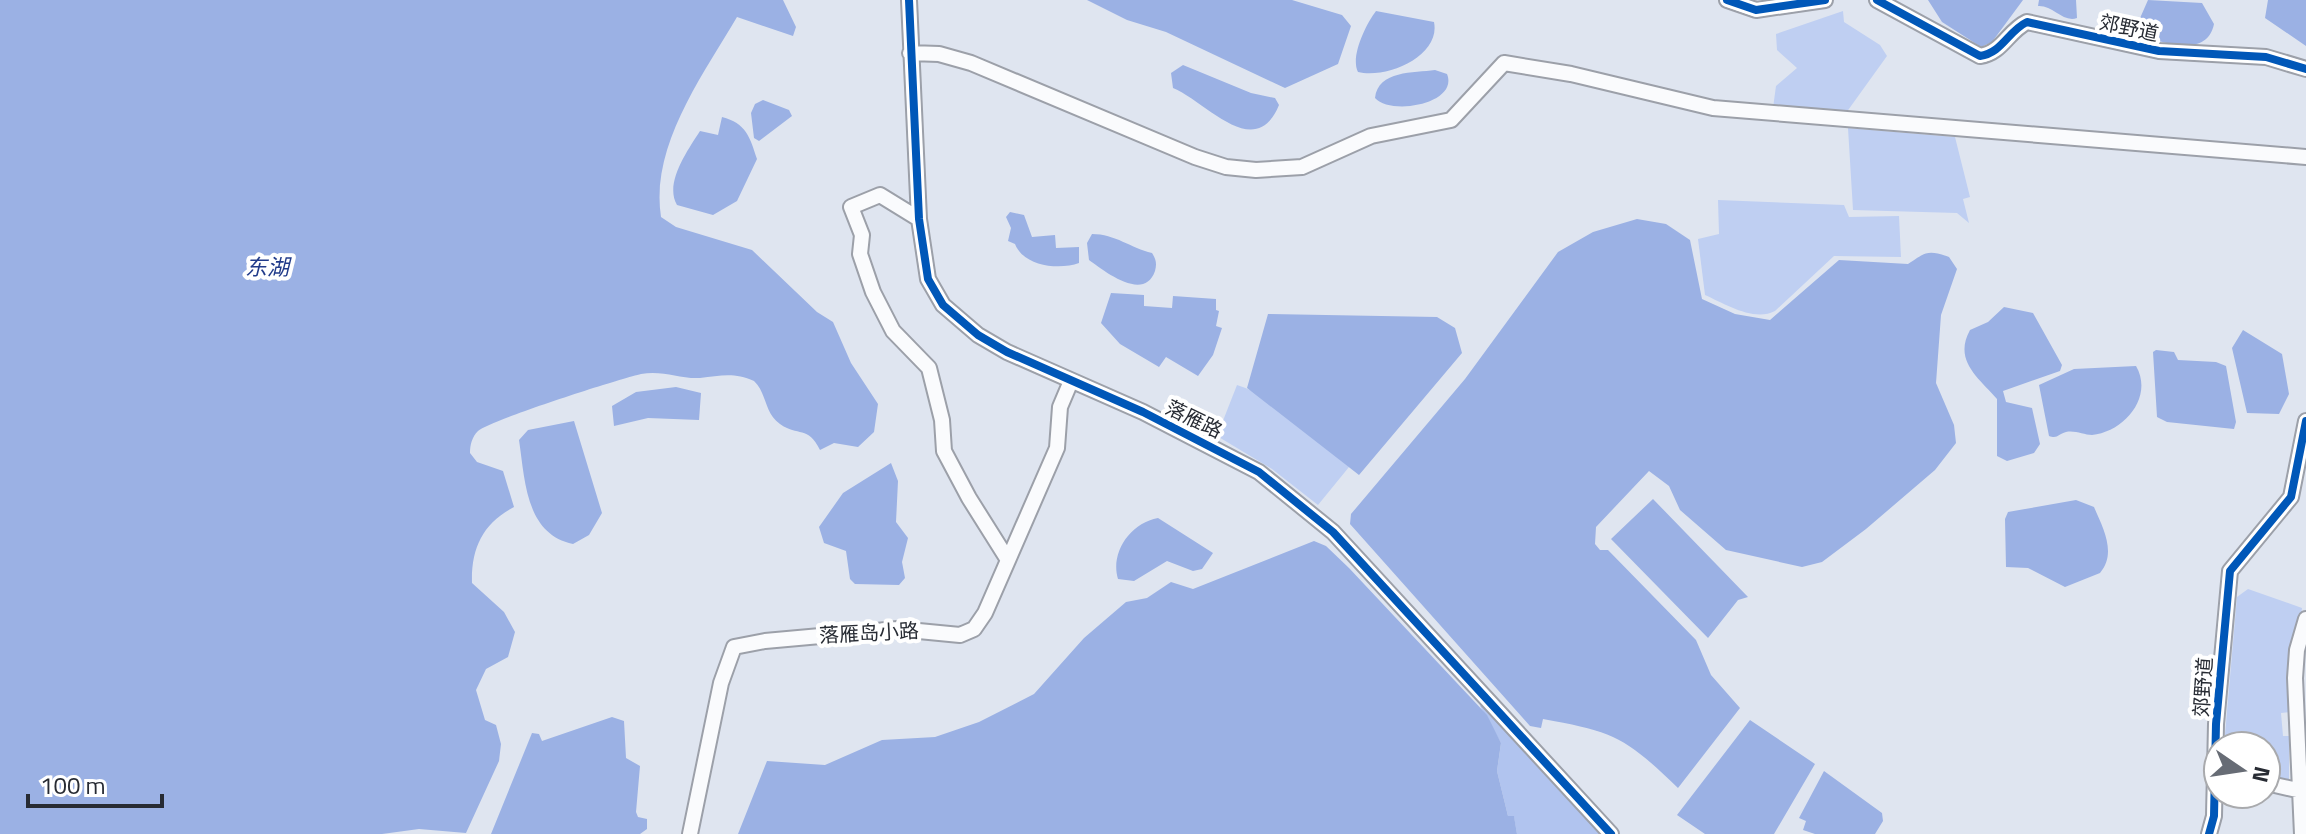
<svg xmlns="http://www.w3.org/2000/svg" width="2306" height="834" viewBox="0 0 2306 834" font-family="'Titillium Web','Noto Sans SC',sans-serif">
	<style>
		.green { fill: #bfcff2 }
		.forest { fill: #b1c4ef }
		.water { fill: #9bb1e4 }
		.lines { fill: none; stroke-linecap: round; stroke-linejoin: round }
		.minor-casing { stroke: #9ca0a9; stroke-width: 18 }
		.minor { stroke: #fafbfd; stroke-width: 14 }
		.cycleway-casing { stroke: #fff; stroke-width: 13 }
		.cycleway { stroke: #0057b8; stroke-width: 8 }
		.labels { text-anchor: middle; stroke-width: 8; stroke-linejoin: round; paint-order: stroke }
		.street-label { font-size: 20px; fill: #272b33; stroke: #fff }
		.water-label { font-size: 22px; font-style: italic; fill: #213b8a; stroke: #fff }
	</style>
	<rect width="100%" height="100%" fill="#dfe5f0"/>
	<path class="green" d="M1843 11 1844 22 1880 45 1887 56 1846 113 1773 108 1776 86 1797 68 1777 50 1776 34Z
		M1848 128 1955 137 1970 197 1963 199 1969 223 1957 213 1853 210Z
		M1718 200 1844 205 1849 217 1899 216 1901 257 1834 256 1775 311C1754 322 1725 304 1705 295L1698 239 1719 234Z
		M1237 385C1274 396 1319 443 1349 467L1318 505 1272 469 1217 436Z
		M2248 589 2302 608 2290 712 2281 713 2283 736H2289V782L2266 776V746H2224L2237 597Z"/>
	<path class="forest" d="M1486 701 1601 834H1517L1514 817 1508 816 1497 771 1501 743 1480 706Z"/>
	<path class="water" d="M0 0H783L796 27 793 36 737 17C703 75 650 146 661 217L676 227 752 250 817 312 833 322 851 363 878 404 874 432 858 447 834 443 820 450C808 425 798 437 780 424 764 413 767 393 754 381 734 372 720 376 700 378 679 379 663 370 641 374 619 379 491 420 478 431 472 437 470 445 470 453L477 462 503 471 514 507C483 523 471 548 472 583L504 612 515 632 508 657 486 669 476 690 485 720 496 725 501 744 499 761 466 833 419 829 382 834H0Z
		M1087 0H1292L1342 15 1351 26 1338 64 1285 88 1166 32 1127 20Z
		M1928 0H2023L1992 42 1981 47 1942 22Z
		M2039 0H2076L2077 18C2063 23 2053 5 2038 6Z
		M2148 0 2202 3 2214 24C2207 59 2162 42 2138 35L2137 25Z
		M2268 0H2306V46L2265 18Z
		M1376 11 1434 22C1441 56 1387 79 1358 72 1350 57 1366 24 1376 11Z
		M1183 65 1251 93 1275 98 1279 105C1255 163 1207 102 1173 88L1171 73Z
		M1435 70 1447 74C1459 104 1391 116 1375 98 1378 70 1414 73 1435 70Z
		M763 100 789 110 792 116 759 141 754 138 751 113 755 104Z
		M722 117C746 123 750 137 757 159L737 201 713 215 677 205C664 183 688 150 700 131L718 135Z
		M1010 212 1024 215 1032 237 1055 235 1056 248 1079 247V263C1060 270 1024 267 1015 244L1008 241 1011 228 1006 217Z
		M1637 219 1666 224 1690 240 1702 299 1735 314 1770 320 1839 260 1908 264C1925 253 1927 249 1949 257L1957 269 1941 315 1936 383 1954 425 1956 443 1935 470 1866 529 1822 562 1802 567 1726 550 1680 510 1669 486 1649 471 1596 527 1595 544 1600 550H1608L1696 640 1711 675 1740 708 1678 788C1625 737 1615 732 1543 719L1541 728 1530 726 1350 524 1351 514 1465 379 1558 252 1593 232Z
		M1092 234C1115 234 1131 248 1152 253 1156 259 1157 264 1155 271 1144 303 1103 270 1089 260L1087 243Z
		M1111 293 1144 295V306L1172 308 1173 296 1216 299V310L1219 311 1216 326 1222 328 1213 355 1198 376 1166 357 1159 367 1120 344 1101 323Z
		M2004 307 2033 313 2062 365 2060 371 2003 391 2006 402 2032 408 2040 444 2034 453 2007 461 1997 456V399C1979 378 1953 361 1970 330L1988 322Z
		M1268 314 1437 317 1455 328 1462 353 1359 475 1247 388Z
		M2243 330 2282 354 2289 394 2279 414 2247 413 2232 348Z
		M2156 350 2174 352 2178 360 2216 362 2226 366 2236 422 2234 429 2167 422 2157 417 2153 352Z
		M2136 366C2154 397 2124 432 2092 435 2084 435 2075 430 2066 432 2058 434 2058 439 2049 436L2039 385 2074 369Z
		M676 387 701 393 699 420 648 418 614 426 612 406 636 392Z
		M574 421 602 513 589 535 573 544C525 534 525 479 519 440L528 430Z
		M891 463 898 481 896 522 908 538 902 562 905 578 899 585 855 584 850 579 846 551 824 543 819 527 843 493Z
		M1653 499 1748 597 1738 600 1708 638 1611 539Z
		M2076 500 2094 507C2103 528 2117 553 2100 573L2065 587 2028 568 2006 567 2005 519 2008 512Z
		M1158 518 1213 553 1202 569 1193 571 1167 561 1134 581 1118 579C1110 553 1130 523 1158 518Z
		M1314 541 1326 546 1349 568 1487 715 1501 743 1497 771 1508 816H1514L1517 834H738L767 761 825 765 882 740 935 737 979 722 1034 694 1084 638 1126 602 1147 598 1171 582 1193 589Z
		M612 717 624 721 626 758 640 766 636 812 638 817 647 819V829L640 834H491L532 733 539 734 542 741Z
		M1750 720 1815 764 1774 834H1705L1677 815Z
		M1824 771 1882 813 1883 821 1875 834H1815L1803 830 1806 821 1799 818Z"/>
	<g class="lines">
		<g class="minor-casing">
			<path id="minor" d="M909 0 919 219 928 279 943 305 978 335 1007 352 1143 412 1259 472 1333 532 1611 834
				M1727 0 1756 10 1825 0
				M1877 0 1980 56C2002 53 2008 31 2027 22L2159 51 2266 57 2306 69
				M910 53 939 54 971 63 1195 157 1226 167 1256 170 1302 167 1371 136 1451 120 1504 63 1571 74 1713 108 2306 157
				M919 219 880 195 851 207 862 235 860 254 873 292 893 331 929 368 942 420 944 451 969 498 1008 560
				M2266 783 2306 792
				M690 834 721 683 734 647 765 641 898 629 960 635 974 629 985 613 1057 448 1060 407 1071 381
				M2209 834 2214 816 2216 724 2230 571 2291 497 2306 421
				M2302 834 2295 678 2297 650 2306 619"/>
		</g>
		<use href="#minor" class="minor"/>
		<g class="cycleway-casing">
			<path id="cycleway" d="M909 0 919 219 928 279 943 305 978 335 1007 352 1143 412 1259 472 1333 532 1611 834
				M1727 0 1756 10 1825 0
				M1877 0 1980 56C2002 53 2008 31 2027 22L2159 51 2266 57 2306 69
				M2209 834 2214 816 2216 724 2230 571 2291 497 2306 421"/>
		</g>
		<use href="#cycleway" class="cycleway"/>
	</g>
	<g class="labels">
		<g class="street-label">
			<text transform="translate(2129 28) rotate(12)" y="7">郊野道</text>
			<text transform="translate(1194 419) rotate(26)" y="7">落雁路</text>
			<text transform="translate(869 633) rotate(-3)" y="7">落雁岛小路</text>
			<text transform="translate(2203 687) rotate(-86)" y="7">郊野道</text>
		</g>
		<g class="water-label">
			<text x="267" y="275">东湖</text>
		</g>
	</g>
	<g transform="translate(2242 770) rotate(103)"><circle r="38" fill="#ffffff" stroke="#a9aaad" stroke-width="2"/>
	<path d="M0-6L14 30L0 20L-14 30Z" fill="#676c75"/>
	<text y="-12" font-size="22" font-weight="bold" text-anchor="middle" fill="#272b33">N</text>
	</g>
	<path d="M28 794v12h134v-12" fill="none" stroke="#272b33" stroke-width="4"/>
	<text x="40" y="794" font-size="24" fill="#272b33" stroke="#ffffff" stroke-width="6" paint-order="stroke">100 m</text>
</svg>
